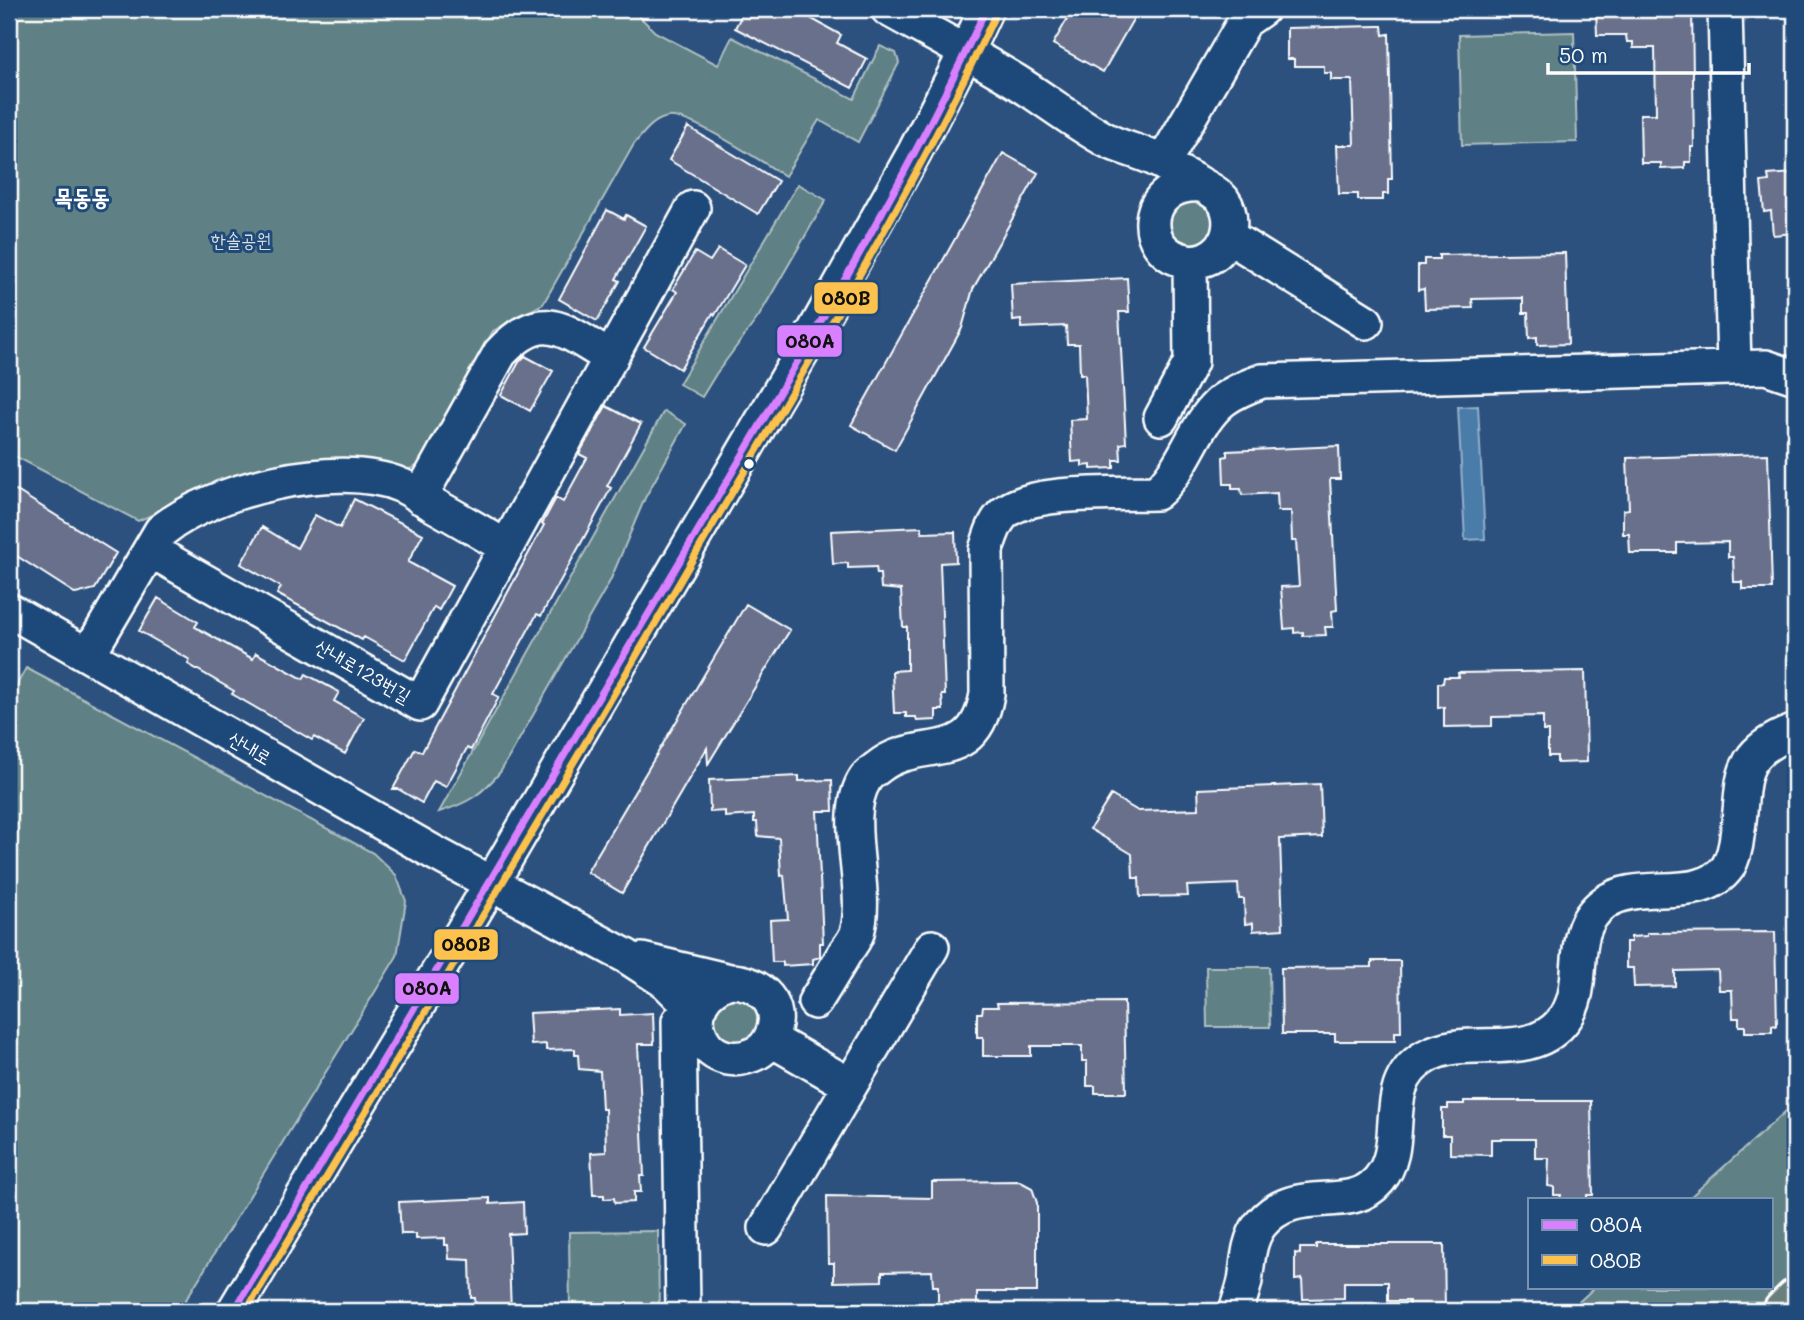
<svg xmlns="http://www.w3.org/2000/svg" width="1804" height="1320" viewBox="0 0 1804 1320" font-family="Mali,'Poor Story',sans-serif">
	<style>
		.green { fill: #5f8084; stroke: #afc0c2; stroke-width: 2 }
		.water { fill: #4a7ca8; stroke: #92b0cb; stroke-width: 2 }
		.building { fill: #676f8c; stroke: #fff; stroke-width: 2 }
		.lines { fill: none; stroke-linecap: round; stroke-linejoin: round }
		.minor-casing { stroke: #fff; stroke-width: 38 }
		.major-casing { stroke: #fff; stroke-width: 44 }
		.minor { stroke: #1f4a7a; stroke-width: 33 }
		.major { stroke: #6b7f7c; stroke-width: 38 }
		.bus-1-casing { stroke: #1f4a7a; stroke-width: 12 }
		.bus-2-casing { stroke: #1f4a7a; stroke-width: 12 }
		.bus-1 { stroke: #d880ff; stroke-width: 7 }
		.bus-2 { stroke: #fcc24d; stroke-width: 7 }
		.bus-dot { fill: #fff; stroke: #1f4a7a; stroke-width: 2.5 }
		.labels { text-anchor: middle; stroke-width: 6; stroke-linejoin: round; paint-order: stroke }
		.park-label { font-size: 19px; fill: #d7dfe0; stroke: #1f4a7a }
		.street-label { font-size: 19px; fill: #fff; stroke: #1f4a7a }
		.quarter-label { font-size: 23px; font-weight: bold; fill: #fff; stroke: #1f4a7a }
		.line-badge { stroke: #1f4a7a; stroke-width: 2.5 }
		.pale-badge-label { font-size: 19px; text-anchor: middle; font-weight: bold; fill: #111 }
	</style>
	<rect width="100%" height="100%" fill="#2d517e"/>
	<filter id="ink" filterUnits="userSpaceOnUse"><feTurbulence type="fractalNoise" baseFrequency=".0143" numOctaves="2"/><feDisplacementMap in="SourceGraphic" scale="14" xChannelSelector="R" yChannelSelector="G"/><feConvolveMatrix kernelMatrix="1 2 1 2 8 2 1 2 1" color-interpolation-filters="sRGB"/></filter>
	<g filter="url(#ink)">
		<path class="green" d="M9 9H632L655 32 718 65 732 37 854 99 880 46 896 53 899 63 858 142 819 120 785 176C764 163 689 113 668 117 652 120 644 133 634 144L543 304 493 331 422 464 402 472 219 485 138 521 9 453Z
			M1574 32 1577 142 1462 145 1459 35Z
			M798 184 826 200 759 316 716 374 702 397 679 384Z
			M1192 198C1213 207 1217 213 1213 235L1193 249 1170 239C1165 210 1165 211 1192 198Z
			M664 411 686 424 645 498 610 581 501 771C482 794 469 803 439 812Z
			M26 668 373 853 396 875 406 901 397 956 179 1311H84L68 1303C47 1315 30 1315 9 1303V699Z
			M1206 967H1269L1270 1027H1207Z
			M747 995 762 1017 753 1041 719 1043 708 1010 713 1002Z
			M1795 1103V1276L1757 1311H1569L1595 1287H1771V1199H1688Z
			M658 1231 659 1311H570L569 1232Z"/>
		<path class="water" d="M1478 406 1485 539 1465 540 1458 407Z"/>
		<path class="building" d="M745 9H794L841 35 837 43 867 59 852 88 735 28Z
			M1073 9H1139L1103 72 1053 44Z
			M1596 9H1692L1694 147H1691V162H1685V168L1661 169V163H1641L1640 114H1656L1655 48H1633V42H1627L1626 35H1597Z
			M1378 26H1382L1383 35 1389 34 1392 179H1388V194H1383V200H1358V194H1339L1337 145H1354L1352 80H1331V73H1324V66H1294V59H1287V28Z
			M688 127 778 181 758 214 669 160Z
			M1003 153 1038 173 973 289 962 328 895 450 851 425Z
			M1795 173V233L1773 235 1771 211 1764 212 1761 182 1769 181 1768 175Z
			M607 210 624 219 626 215 646 226 616 279 620 281 597 321 559 299Z
			M718 249 745 265 715 315 713 313 680 369 644 347 677 292 673 289 695 252 710 261Z
			M1565 253 1568 344 1537 345V337L1529 338 1528 313H1523V298L1472 299 1473 308 1425 309 1424 289 1418 290V265H1424V259H1439V255Z
			M1127 278 1129 312H1119L1126 443 1120 444 1121 460H1114V468L1091 469V465L1082 466V461L1072 462 1070 420 1087 419 1085 374H1080L1079 344H1067L1066 326 1021 328V320L1013 321 1011 284Z
			M525 356 553 371 530 411 501 395 519 362Z
			M606 406 641 424 607 486 611 488 580 545 541 616 537 614 493 694 499 697 471 750 467 748 446 787 434 781 422 803 398 789H393L415 749 422 752 544 525 542 524 556 498 563 502 587 458 579 454Z
			M1339 446 1340 479H1330L1337 610 1332 611 1333 627H1325L1326 635 1303 636V632L1294 633V628L1284 629 1281 587 1299 586 1296 541H1292L1291 511H1278L1277 493 1242 495 1241 489H1232V484H1224L1223 457 1227 456V451Z
			M1768 454 1772 589H1742V582H1734L1733 557H1728V542L1677 543V553H1630L1629 534H1623V510L1629 509 1627 458Z
			M9 486 116 553 95 589 76 594 9 551Z
			M354 499 423 534 408 562 452 586 439 610 434 607 405 660 364 637 362 640 277 594 281 587 241 564 262 527 297 548 315 515 340 528Z
			M922 527V533L955 532 956 562 940 563 945 695H942L943 710H936V720L917 721 916 717H906V713H894L892 671 907 670V627H903L901 590 881 588 880 574H877L876 567 848 568V563L833 564 831 531Z
			M158 598 198 622 195 627 253 659 256 653 303 679 306 674 339 692 334 701 364 718 345 754 314 737 312 740 232 694 234 691 188 664 190 660 139 631Z
			M746 604 790 630 708 764 707 748 622 893 587 872Z
			M1585 671 1587 762 1557 763V756H1548V731H1543V716L1492 717V726L1444 727V707L1438 708V683H1443L1444 677H1459L1458 673Z
			M799 776V781L832 780 833 811H817L823 943H820V957L813 959V964L783 966V962H772L770 920 788 919 784 875 781 876 779 838 758 836 757 822H754V815L725 817V811L710 812 709 780Z
			M1320 784 1322 837 1280 839 1283 929 1253 931V923L1245 924 1244 899H1239L1238 884 1187 886 1188 896 1140 897 1139 878H1133L1132 854 1090 829 1111 795 1138 811 1199 809 1198 789Z
			M1775 932 1777 1026 1772 1025V1032H1745V1026H1739V1018H1733L1732 990H1719L1718 970 1675 971V986L1634 987 1633 968H1626V942H1631V937L1647 936V933Z
			M1372 961H1400L1401 1032H1395V1041H1335V1034H1282L1281 968 1372 967Z
			M1124 1002 1126 1093H1095V1086H1087V1061H1082V1046H1031V1056H983V1037H977V1013H982L983 1007H998L997 1003Z
			M620 1009V1015L653 1013 654 1044H638L644 1176H640L641 1192H634V1202L615 1203 614 1198 604 1199V1195H593L591 1153 606 1152 605 1109H602L600 1071 579 1069 578 1055H575V1049L546 1050V1044L531 1045 529 1013Z
			M1464 1101H1591L1593 1195H1587V1199H1560L1561 1195H1554V1187L1548 1186 1549 1158H1535V1139H1491V1155L1450 1154V1135H1442V1109H1448V1104H1464Z
			M1019 1181 1032 1188 1037 1203V1292H977V1311H938V1286H933L932 1271 882 1272V1281L834 1282V1263H828L827 1196 932 1198V1182Z
			M490 1198V1204L523 1202 524 1233 508 1234 511 1311H476L475 1298H471L470 1260 449 1259 448 1245H445V1238L416 1239V1234H401L399 1202Z
			M1316 1244H1444L1445 1311H1409V1301H1388V1282H1344V1298L1303 1299 1302 1279 1295 1280V1253L1300 1254V1248H1316Z"/>
		<g class="lines">
			<g class="minor-casing">
				<path id="minor" d="M888 9C931 33 975 56 1017 82 1047 101 1075 123 1106 140 1121 148 1139 151 1155 159 1169 166 1183 175 1197 182 1206 188 1216 191 1223 200 1233 214 1232 236 1220 249 1212 258 1199 263 1187 261 1137 253 1142 180 1202 185
					M1725 9 1734 368
					M1163 163 1245 21 1262 9
					M1228 236 1366 322
					M1161 418 1191 362 1190 262
					M420 497 500 353C544 306 564 331 611 358
					M150 550 420 704 693 208
					M9 610 433 852 626 956 666 982 697 1013
					M88 655 161 531C212 489 338 459 400 485 411 489 422 498 432 504 457 518 481 532 506 547
					M642 960 730 981C760 981 786 1006 771 1037 767 1046 761 1052 752 1055 700 1076 671 999 730 981
					M815 1002C826 985 836 968 846 951 850 946 855 939 857 933 870 889 840 818 865 779 868 774 873 771 877 768 919 733 974 770 987 694L986 550C990 538 993 525 1002 515 1026 489 1120 494 1156 493 1185 469 1194 423 1223 400 1235 391 1248 386 1262 381L1766 367 1795 377
					M679 1021 683 1311
					M770 1039 850 1085
					M766 1228 932 947
					M234 1311 491 884 806 346 914 153 966 52 986 9
					M1236 1311C1239 1301 1243 1291 1245 1281 1248 1262 1248 1241 1260 1225 1295 1181 1349 1216 1379 1180 1410 1144 1376 1086 1425 1057 1467 1032 1526 1063 1561 1023 1593 988 1562 934 1604 903 1639 877 1700 906 1728 867 1733 858 1736 846 1737 836 1746 782 1732 754 1795 731"/>
			</g>
			<g class="major-casing">
				<path id="major" d="M1783 1311 1795 1299"/>
			</g>
			<use href="#minor" class="minor"/>
			<use href="#major" class="major"/>
			<g class="bus-1-casing">
				<path id="bus-1" d="M234 1311C387 1056 540 801 690 544 793 369 900 194 986 9"/>
			</g>
			<g class="bus-2-casing">
				<path id="bus-2" d="M246 1311C399 1057 551 803 700 547 803 372 910 198 996 13"/>
			</g>
			<use href="#bus-1" class="bus-1"/>
			<use href="#bus-2" class="bus-2"/>
		</g>
	</g>
	<circle class="bus-dot" cx="749" cy="464" r="6"/>
	<g class="labels">
		<g class="park-label">
			<text x="241" y="247">한솔공원</text>
		</g>
		<g class="street-label">
			<text transform="translate(363 671) rotate(30)" y="7">산내로123번길</text>
			<text transform="translate(250 748) rotate(30)" y="7">산내로</text>
		</g>
		<g class="quarter-label">
			<text x="82" y="205">목동동</text>
		</g>
	</g>
	<g class="line-badge">
		<rect x="813" y="281" width="66" height="34" rx="7" fill="#fcc24d"/>
		<rect x="776" y="324" width="67" height="34" rx="7" fill="#d880ff"/>
		<rect x="433" y="928" width="66" height="33" rx="7" fill="#fcc24d"/>
		<rect x="394" y="972" width="66" height="33" rx="7" fill="#d880ff"/>
	</g>
	<g class="pale-badge-label">
		<text x="846" y="305">080B</text>
		<text x="810" y="348">080A</text>
		<text x="466" y="951">080B</text>
		<text x="427" y="995">080A</text>
	</g>
	<rect width="1804" height="1320" fill="none" stroke="#1f4a7a" stroke-width="35"/>
	<rect x="18" y="18" width="1769" height="1285" fill="none" stroke="#fff" stroke-width="2.5" filter="url(#ink)"/>
	<rect x="1528" y="1198" width="245" height="91" fill="#1f4a7a" stroke="#7992af" stroke-width="2"/>
	<rect x="1542" y="1220" width="35" height="10" fill="#d880ff" stroke="#7992af" stroke-width="2"/>
	<text x="1590" y="1232" font-size="21" fill="#ffffff">080A</text>
	<rect x="1542" y="1255" width="35" height="10" fill="#fcc24d" stroke="#7992af" stroke-width="2"/>
	<text x="1590" y="1268" font-size="21" fill="#ffffff">080B</text>
	<path d="M1548 63v10h201v-10" fill="none" stroke="#ffffff" stroke-width="3.5"/>
	<text x="1559" y="63" font-size="21" fill="#ffffff" stroke="#1f4a7a" stroke-width="5" paint-order="stroke">50 m</text>
</svg>
